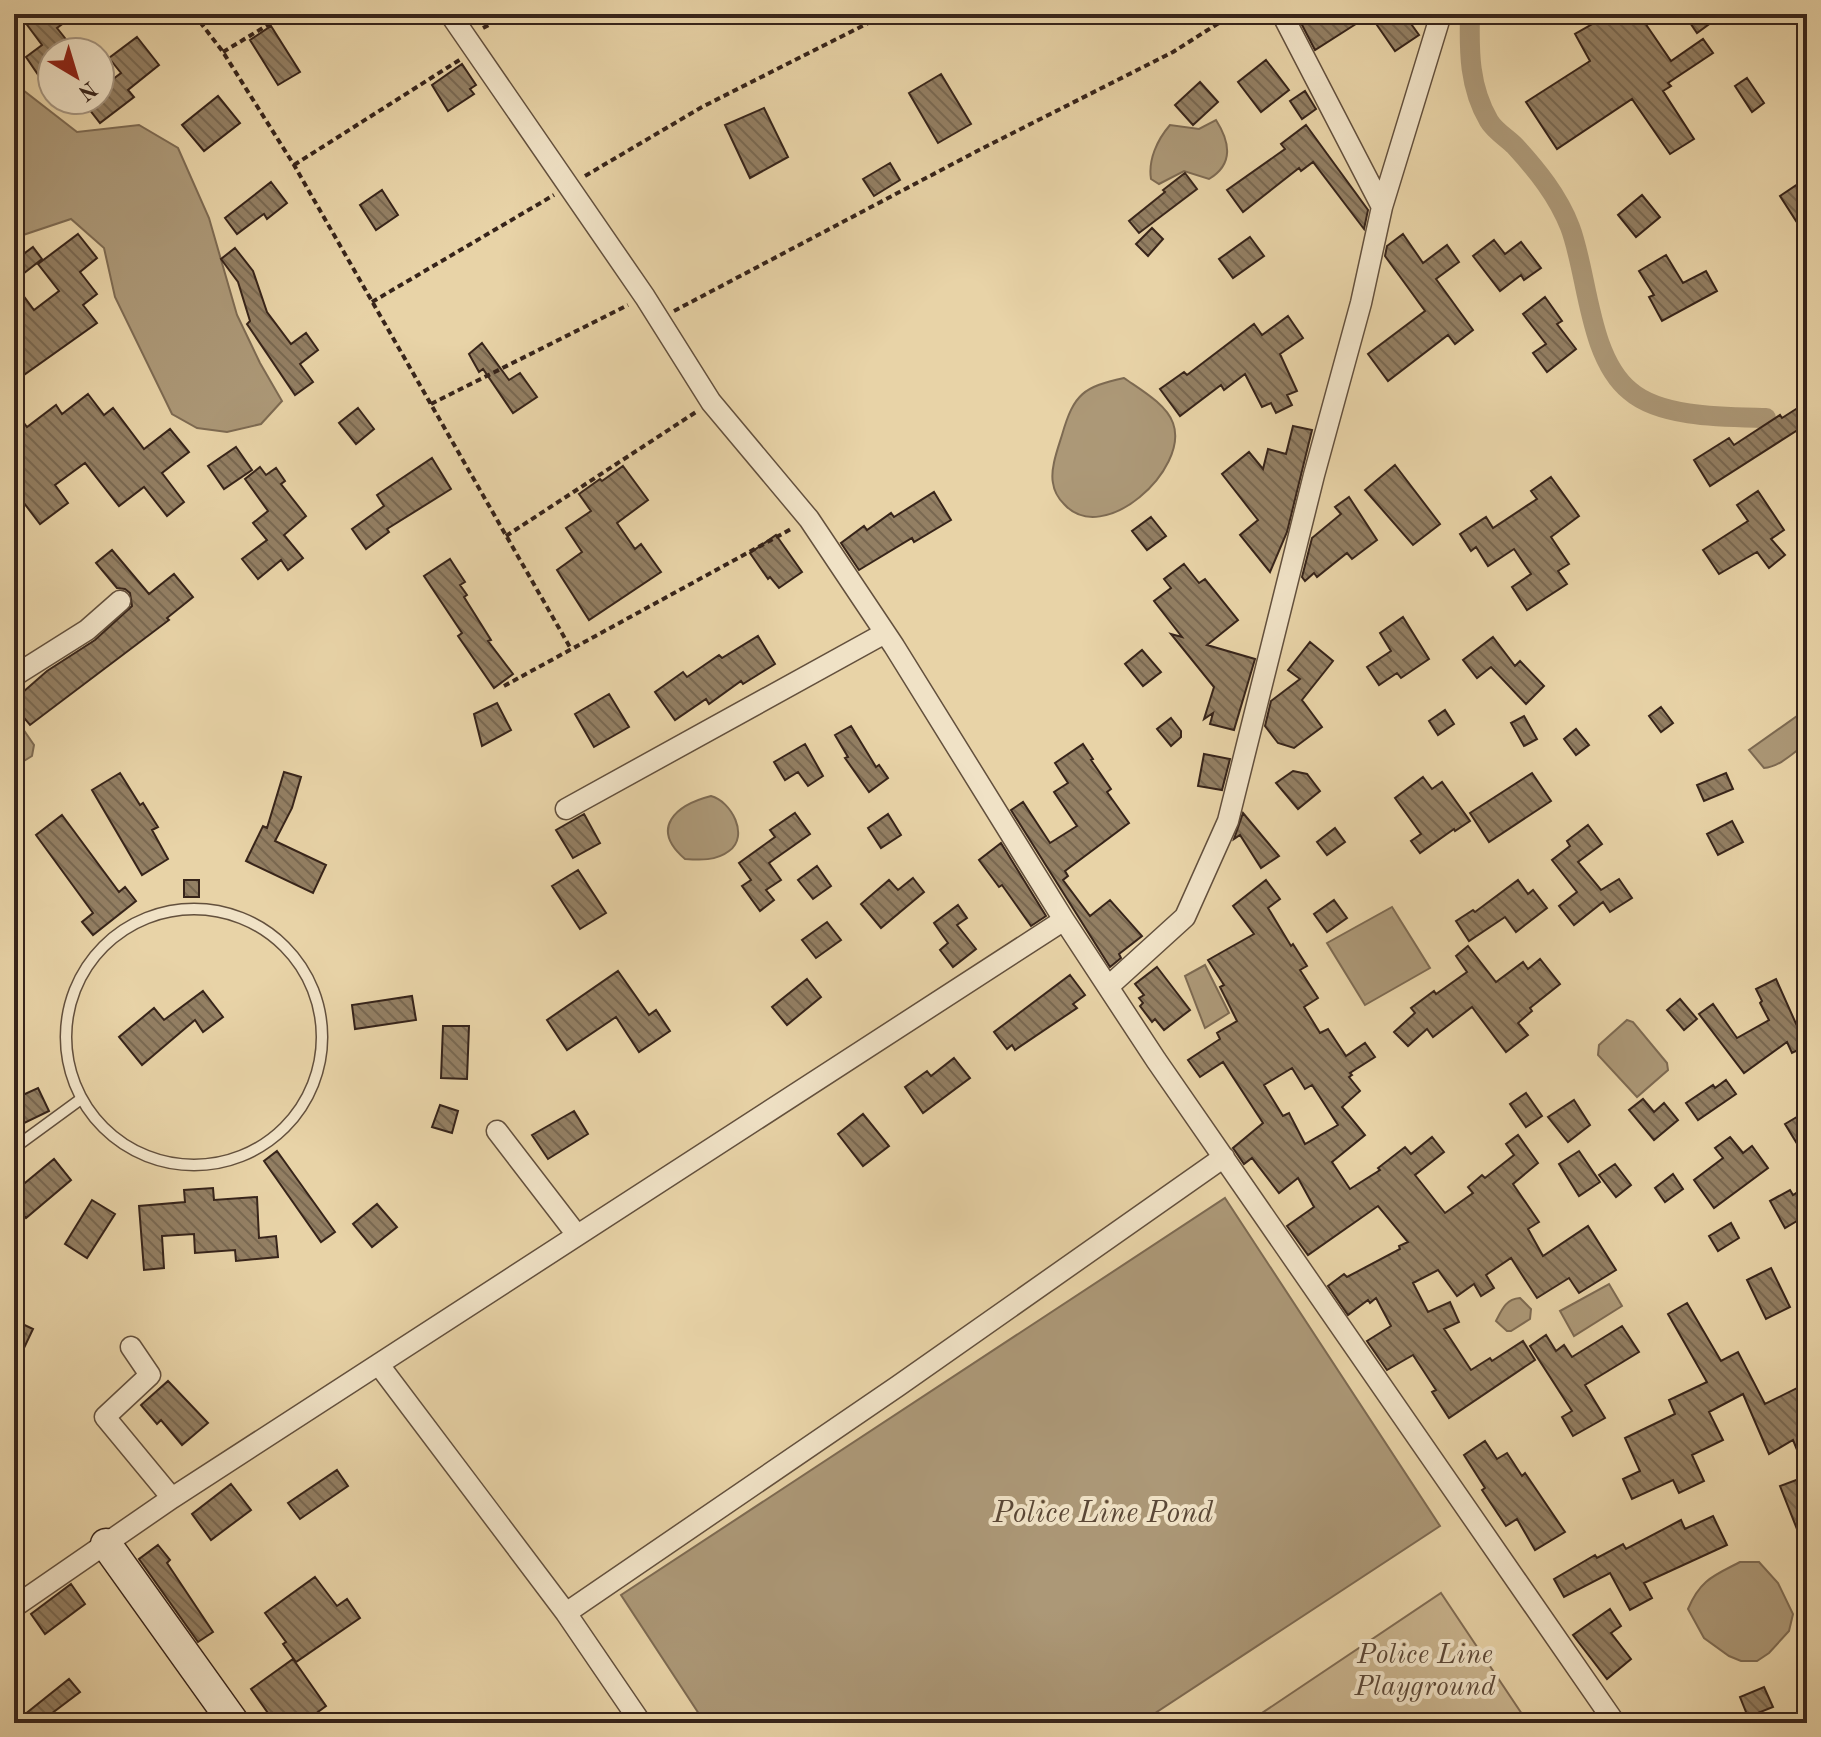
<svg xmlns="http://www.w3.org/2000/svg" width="1821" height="1737" viewBox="0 0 1821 1737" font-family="'Old Standard TT',serif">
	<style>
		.green { fill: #cab58f; stroke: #806c54; stroke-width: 2 }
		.water { fill: #ac9877; stroke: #7d6a52; stroke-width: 2 }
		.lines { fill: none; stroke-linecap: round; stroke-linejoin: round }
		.canal { stroke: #ac9877; stroke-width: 20 }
		.building { fill: url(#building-back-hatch); stroke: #37241a; stroke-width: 2; fill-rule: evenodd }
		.lane-casing { stroke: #63503d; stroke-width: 13 }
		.street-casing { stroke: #63503d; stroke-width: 23 }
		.secondary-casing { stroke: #37241a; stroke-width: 33 }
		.path { stroke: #37241a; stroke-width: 4; stroke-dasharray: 6 4; stroke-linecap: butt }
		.lane { stroke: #f0e2c6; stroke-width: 10 }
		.street { stroke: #f0e2c6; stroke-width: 20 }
		.secondary { stroke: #f0e2c6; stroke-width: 30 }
		.labels { text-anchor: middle; stroke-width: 8; stroke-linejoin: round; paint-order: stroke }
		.park-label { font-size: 28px; font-style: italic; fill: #5c4837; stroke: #f0e2c6 }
		.water-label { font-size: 30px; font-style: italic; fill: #5a4736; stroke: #f0e2c6 }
	</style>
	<defs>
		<pattern id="building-back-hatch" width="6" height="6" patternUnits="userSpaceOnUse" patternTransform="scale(2)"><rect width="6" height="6" fill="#937f63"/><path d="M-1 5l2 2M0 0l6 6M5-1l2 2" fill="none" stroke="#796851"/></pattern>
	</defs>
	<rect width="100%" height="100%" fill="#e8d3a7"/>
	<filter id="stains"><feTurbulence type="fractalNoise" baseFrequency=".0025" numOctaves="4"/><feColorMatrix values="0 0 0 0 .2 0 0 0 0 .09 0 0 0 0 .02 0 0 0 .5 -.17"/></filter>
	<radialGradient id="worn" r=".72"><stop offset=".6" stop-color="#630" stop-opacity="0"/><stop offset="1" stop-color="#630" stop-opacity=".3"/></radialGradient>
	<path class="green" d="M1441 1593 1528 1723H1247Z"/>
	<path class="water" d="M14 77 23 90 77 132 139 125 178 148 209 218 237 315 260 363 282 401 261 424 227 432 197 428 172 414 115 297 104 248 71 219 14 238Z
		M1216 120C1230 142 1234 164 1209 179L1184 171 1159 184 1151 179C1148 160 1157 140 1170 125L1199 129Z
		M1124 378C1141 390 1166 404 1173 423 1190 469 1103 548 1064 504 1058 498 1054 491 1053 483 1050 469 1058 448 1062 435 1074 393 1084 387 1124 378Z
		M1807 709V743C1794 752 1780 767 1764 768L1749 750Z
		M14 716 34 745 32 756 14 767Z
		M711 796C731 801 750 836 729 851 716 861 700 860 685 859 649 828 676 805 711 796Z
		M1392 907 1430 968 1365 1005 1327 943Z
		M1205 965 1229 1013 1205 1028 1185 976Z
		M1627 1020 1633 1022 1667 1063 1668 1070 1637 1097 1598 1055 1599 1045Z
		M1225 1198 1440 1526 1140 1723H705L621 1595Z
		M1609 1284 1622 1306 1574 1336 1560 1311Z
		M1520 1298 1531 1309 1530 1319 1511 1331H1507L1496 1321C1502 1309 1506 1299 1520 1298Z
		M1740 1562H1759L1778 1583 1793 1614 1789 1631 1769 1653 1757 1661H1741L1729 1656 1704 1638 1688 1609C1700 1580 1713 1576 1740 1562Z"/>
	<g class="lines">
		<path class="canal" d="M1470 14C1469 51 1469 87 1489 121 1495 131 1507 138 1515 146 1537 170 1558 196 1570 227 1588 274 1588 357 1630 391 1661 418 1726 417 1766 418"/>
	</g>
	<path class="building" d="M19 14H76L57 28 76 52H52V71L41 79 26 57 42 45Z
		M1311 14H1404L1419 35 1395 51 1370 15 1315 50 1300 21Z
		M1610 14H1656L1645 23 1671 61 1703 39 1713 53 1668 83 1671 86 1663 91 1694 139 1670 154 1632 99 1557 149 1526 102 1590 61 1575 34Z
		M1684 14H1723L1697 33Z
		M271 26 300 72 278 85 250 40Z
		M137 37 159 65 128 90 134 97 100 123 82 100H100V89L121 73 109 58Z
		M1266 60 1289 90 1261 112 1238 82Z
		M462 64 476 85 470 89 474 94 448 111 432 85Z
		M941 74 971 124 938 143 909 93Z
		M1747 78 1764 103 1752 112 1735 86Z
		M1200 82 1218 102 1193 125 1175 105Z
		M1305 91 1316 109 1302 119 1290 101Z
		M218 96 240 123 204 151 182 125Z
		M764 108 788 157 750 178 725 125Z
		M1306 125 1368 210 1364 229 1313 162 1301 171 1299 168 1243 212 1227 190 1285 149 1281 144Z
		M890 163 900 180 874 196 863 179Z
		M1185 173 1197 189 1139 233 1129 221 1165 192 1163 190Z
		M271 182 287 203 267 219 264 214 261 216 237 234 225 218Z
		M1798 184 1807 198V238L1780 196Z
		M382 190 398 215 376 230 360 205Z
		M1642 195 1660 217 1636 237 1618 215Z
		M1152 228 1163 239 1148 256 1136 244Z
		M78 234 97 258 80 272 97 294 83 305 97 323 14 382V283L34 310 59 291 38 264Z
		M1403 234 1423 263 1447 245 1459 262 1436 279 1473 330 1455 344 1448 335 1388 381 1368 354 1425 311 1385 256 1387 246Z
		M1250 237 1264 256 1233 278 1219 259Z
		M1494 240 1505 254 1521 242 1541 268 1524 280 1521 275 1500 291 1473 256Z
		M33 247 42 259 14 281V261Z
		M235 248 253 271 267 312 291 344 306 333 318 350 300 364 313 382 295 395 247 324 250 321 238 282 221 259Z
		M1666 255 1683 283 1706 271 1717 291 1662 321 1649 297 1654 295 1639 271Z
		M1545 297 1562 321 1557 324 1576 349 1547 372 1533 353 1546 344 1523 314Z
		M1288 316 1303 338 1280 354 1297 391 1287 395 1292 405 1276 413 1271 403 1262 407 1245 374 1224 390 1221 385 1180 416 1160 389 1184 372 1187 375 1254 324 1262 335Z
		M482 343 509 380 520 373 537 397 513 413 483 369 479 372 469 354Z
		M88 394 104 415 113 408 144 449 170 429 189 452 162 473 184 502 167 516 144 487 119 506 85 463 55 485 68 503 40 524 14 490V410L27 427 56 405 62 414Z
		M1807 402V424L1710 486 1694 460 1729 438 1734 445 1780 415 1782 418Z
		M358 408 374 429 356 444 339 423Z
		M1293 426 1312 430 1287 532 1270 572 1240 535 1258 520 1222 474 1249 452 1263 469 1268 449 1286 454Z
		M236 447 252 470 224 489 208 466Z
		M432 458 451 489 387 529 389 532 366 549 352 529 384 506 377 495Z
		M1395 465 1440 524 1413 545 1365 490Z
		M623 466 648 500 617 523 635 549 641 544 661 572 589 620 557 570 582 552 566 528 591 511 579 494 600 479 602 481Z
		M260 467 266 475 276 468 285 481 281 484 306 516 284 535 303 558 288 570 281 560 258 579 242 559 267 540 253 523 268 511 245 479Z
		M1551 477 1579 516 1551 537 1569 564 1558 571 1567 584 1527 610 1512 587 1531 574 1514 549 1488 566 1476 547 1471 551 1460 534 1486 517 1493 528 1537 499 1531 491Z
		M1758 491 1784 530 1771 539 1785 555 1769 568 1757 552 1719 574 1703 550 1748 521 1737 505Z
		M934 492 951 520 914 542 912 538 859 570 841 543 864 526 867 530 891 513 894 517Z
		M1349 497 1377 540 1352 559 1347 553 1317 577 1314 573 1305 581 1302 577 1312 538 1341 514 1335 507Z
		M1151 517 1166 536 1147 550 1132 531Z
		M776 535 802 572 779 588 770 577 768 579 750 553Z
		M112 550 149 594 174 574 193 597 167 618 169 620 30 725 14 706V700L47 671 95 640 132 606 130 593 125 589 117 588 96 563Z
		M450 559 465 582 460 585 467 595 464 597 491 640 488 641 513 674 494 688 458 636 462 633 424 576Z
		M1184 564 1199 583 1205 579 1238 620 1207 645 1255 659 1234 730 1210 724 1213 713 1204 719 1214 687 1171 634 1182 637 1154 601 1171 588 1164 579Z
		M1403 617 1429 659 1401 678 1397 673 1379 685 1367 667 1391 651 1380 633Z
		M758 636 775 664 743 684 741 681 709 704 706 699 675 720 655 692 683 672 687 677 719 655 722 658Z
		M1493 637 1515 666 1520 661 1544 686 1526 704 1491 667 1477 678 1463 660Z
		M1310 642 1333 661 1302 700 1322 727 1294 748 1278 743 1265 726 1271 701 1300 679 1288 670Z
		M1142 650 1161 672 1143 686 1125 664Z
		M609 694 629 727 594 747 575 714Z
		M497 703 511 730 482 746 474 714Z
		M1661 707 1673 723 1661 732 1649 716Z
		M1445 710 1454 724 1438 735 1429 721Z
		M1524 716 1537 739 1524 746 1511 723Z
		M1171 718 1181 731V737L1171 746 1157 729Z
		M851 726 876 767 879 765 888 778 869 792 845 758 848 757 835 735Z
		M1576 729 1589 745 1576 755 1564 739Z
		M805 744 823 776 808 786 798 772 785 780 774 762Z
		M1083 744 1093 759 1091 760 1111 789 1107 792 1129 823 1065 871 1068 876 1063 880 1090 916 1110 900 1142 936 1119 954 1121 958 1110 967 1011 810 1023 802 1050 843 1077 826 1054 792 1068 783 1055 763Z
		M1204 754 1230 759 1222 790 1198 786Z
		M1293 771 1307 774 1320 791 1298 809 1276 783Z
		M284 772 301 777 292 808 275 841 326 865 313 893 246 861 263 826 267 828Z
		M120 773 140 805 143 803 158 827 152 830 168 859 142 875 92 790Z
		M1532 773 1551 801 1489 842 1470 813Z
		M1726 773 1733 789 1704 801 1697 785Z
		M1423 777 1432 789 1442 782 1470 821 1455 831 1454 829 1420 853 1411 841 1421 834 1395 798Z
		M795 813 810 834 769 863 781 880 766 890 774 900 760 911 742 886 751 880 739 863 775 837 770 830Z
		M1243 813 1279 856 1261 868 1240 835 1234 839Z
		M584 814 600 843 573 858 556 830Z
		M888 814 901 835 881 848 868 828Z
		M62 815 119 892 125 887 136 901 93 935 82 922 93 913 36 835Z
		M1732 821 1743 842 1718 855 1707 834Z
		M1588 825 1602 844 1578 862 1601 890 1619 879 1632 898 1610 912 1603 902 1574 925 1559 906 1577 892 1552 860 1570 846 1567 841Z
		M1335 828 1345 842 1327 855 1317 842Z
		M1001 843 1046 916 1031 926 1002 885 999 887 979 860Z
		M817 866 831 886 813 899 798 880Z
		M578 870 606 913 580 929 552 886Z
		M913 878 924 892 881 928 861 904 889 880 898 890Z
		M184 880H199V897H184Z
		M1266 880 1280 899 1268 908 1291 946 1293 944 1307 966 1300 970 1318 998 1304 1007 1320 1033 1328 1029 1346 1056 1365 1043 1375 1057 1350 1073 1352 1075 1349 1077 1360 1091 1342 1107 1365 1135 1332 1162 1350 1189 1380 1170 1378 1168 1405 1147 1411 1154 1432 1137 1444 1152 1415 1175 1445 1213 1473 1193 1468 1187 1482 1175 1485 1178 1514 1155 1506 1144 1518 1135 1538 1163 1513 1184 1539 1222 1528 1229 1543 1256 1588 1226 1616 1270 1579 1293 1569 1278 1537 1298 1511 1258 1486 1275 1494 1288 1481 1296 1474 1284 1457 1296 1438 1270 1413 1283 1428 1312 1450 1302 1459 1322 1444 1329 1471 1370 1490 1358 1492 1361 1523 1341 1535 1360 1449 1418 1432 1392 1436 1390 1413 1355 1387 1370 1367 1341 1391 1326 1376 1298 1370 1303 1368 1300 1348 1315 1328 1286 1344 1274 1347 1277 1400 1249 1399 1246 1408 1242 1378 1206 1308 1255 1287 1226 1314 1207 1298 1178 1279 1193 1252 1158 1244 1164 1233 1148 1263 1123 1223 1062 1200 1077 1188 1060 1220 1039 1217 1033 1237 1021 1220 987 1224 985 1208 960 1254 934 1233 906ZM1292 1068 1305 1089 1312 1085 1338 1125 1305 1144 1289 1113 1283 1116 1264 1085Z
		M1518 880 1528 894 1533 890 1547 908 1516 932 1505 917 1469 941 1456 921 1473 910 1475 912Z
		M1334 900 1347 918 1327 932 1314 914Z
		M958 905 967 918 957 925 976 949 953 967 940 950 948 943 934 923Z
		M827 922 841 940 816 958 802 940Z
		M1468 946 1496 982 1523 962 1528 969 1540 959 1560 984 1530 1008 1532 1011 1518 1023 1528 1035 1506 1052 1472 1007 1433 1037 1427 1029 1408 1046 1394 1032 1415 1013 1411 1008 1434 991 1436 994 1467 972 1456 956Z
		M1157 967 1190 1010 1164 1030 1155 1019 1152 1022 1140 1006 1143 1003 1139 998 1144 995 1135 984Z
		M618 971 649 1015 656 1010 670 1031 639 1052 616 1017 567 1050 547 1020Z
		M1070 975 1085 995 1073 1004 1077 1008 1015 1050 1012 1045 1007 1049 994 1032Z
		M807 979 821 997 787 1025 772 1007Z
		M1776 979 1806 1046 1792 1053 1787 1042 1744 1073 1699 1014 1713 1004 1737 1038 1769 1020 1760 1003 1762 1001 1756 989Z
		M203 991 223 1017 203 1032 195 1020 142 1065 119 1037 154 1008 164 1020Z
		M412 996 416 1020 355 1029 352 1005Z
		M1680 999 1697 1019 1684 1030 1667 1010Z
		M443 1026H469L467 1079 441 1078Z
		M954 1058 970 1078 923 1113 905 1087 927 1071 931 1076Z
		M1726 1080 1736 1094 1698 1120 1686 1103 1713 1085 1715 1088Z
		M38 1088 49 1111 14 1128V1099Z
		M1526 1093 1542 1116 1526 1127 1510 1104Z
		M1643 1099 1654 1112 1664 1103 1678 1120 1654 1140 1629 1110Z
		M1574 1100 1590 1125 1568 1142 1548 1117Z
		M440 1105 458 1111 452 1133 432 1127Z
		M574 1111 588 1134 548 1159 532 1135Z
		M1807 1111V1160L1785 1124Z
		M863 1114 889 1146 863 1166 838 1134Z
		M1730 1137 1743 1153 1752 1146 1768 1168 1714 1208 1694 1180 1723 1158 1715 1148Z
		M277 1151 335 1232 321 1242 264 1161Z
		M1579 1151 1600 1182 1579 1196 1559 1164Z
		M54 1159 71 1180 26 1218 14 1204V1192Z
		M1615 1164 1631 1185 1616 1197 1599 1175Z
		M1673 1174 1683 1189 1665 1202 1655 1188Z
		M213 1188 214 1200 257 1197 259 1238 276 1236 278 1257 236 1261 235 1250 195 1253 194 1234 162 1236 164 1268 144 1270 139 1206 185 1202 184 1190Z
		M1790 1190 1793 1195 1801 1190 1807 1200V1215L1785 1228 1770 1201Z
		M92 1200 115 1214 87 1258 65 1244Z
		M377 1204 397 1227 372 1247 353 1224Z
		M1731 1223 1739 1238 1718 1251 1709 1236Z
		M1771 1268 1790 1307 1766 1319 1747 1280Z
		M1687 1303 1721 1361 1738 1352 1765 1404 1807 1383V1474L1793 1440 1769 1454 1743 1394 1709 1412 1723 1440 1692 1455 1704 1481 1679 1493 1673 1480 1632 1499 1623 1479 1640 1471 1625 1438 1675 1414 1669 1400 1707 1382 1668 1314Z
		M14 1320 33 1329 14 1369Z
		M1622 1326 1639 1352 1585 1385 1605 1418 1573 1436 1562 1417 1572 1411 1530 1346 1546 1335 1556 1351 1564 1345 1572 1357Z
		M168 1381 208 1423 182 1445 161 1420 157 1424 141 1405Z
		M1485 1441 1497 1459 1507 1453 1522 1476 1525 1473 1565 1532 1535 1550 1517 1519 1506 1526 1482 1490 1485 1488 1464 1455Z
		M337 1470 348 1486 300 1519 288 1503Z
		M1807 1476V1552H1806L1780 1486Z
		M231 1484 251 1510 211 1540 192 1514Z
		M1713 1516 1727 1545 1644 1583 1652 1598 1630 1610 1610 1573 1564 1597 1554 1579 1595 1555 1597 1558 1623 1544 1626 1549 1681 1520 1685 1529Z
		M158 1545 170 1560 167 1563 213 1632 198 1642 139 1559Z
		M315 1577 337 1606 347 1599 360 1618 296 1662 283 1644 286 1642 265 1613Z
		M71 1584 85 1604 45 1634 31 1614Z
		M1610 1609 1621 1626 1611 1633 1631 1659 1607 1679 1573 1635Z
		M293 1659 326 1706 303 1723H275L251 1689Z
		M69 1679 80 1692 39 1723H14Z
		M1764 1687 1773 1707 1748 1717 1740 1697Z"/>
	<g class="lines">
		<g class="lane-casing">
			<path id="lane" d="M66 1037a128 128 0 1 1 256 0a128 128 0 1 1-256 0Z
				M14 1148 81 1099"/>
		</g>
		<g class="street-casing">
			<path id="street" d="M450 14 645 297 711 402 809 519 894 646 1064 920 1156 1060 1615 1723
				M1282 14 1382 207
				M14 676 87 630 120 601
				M566 809 885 633
				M1109 986 1185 917 1228 821 1314 475 1361 303 1382 207 1441 14
				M497 1131 577 1235
				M131 1347 150 1375 105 1417 172 1498
				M379 1365 566 1613 641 1723
				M14 1607 172 1498 1064 920
				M566 1613 898 1386 1224 1157"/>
		</g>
		<g class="secondary-casing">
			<path id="secondary" d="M106 1544 234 1723"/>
		</g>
		<path class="path" d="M194 14 223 52 294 165 571 649
			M483 28 509 14
			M223 52 286 14
			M294 165 461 59
			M585 176 702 107 886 14
			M372 302 554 195
			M674 311 981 149 1173 52 1233 14
			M431 404 628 305
			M506 536 696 412
			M504 686 793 528"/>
		<use href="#lane" class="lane"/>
		<use href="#street" class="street"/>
		<use href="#secondary" class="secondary"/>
	</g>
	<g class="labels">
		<g class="park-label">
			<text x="1425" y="1663">Police Line<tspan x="1425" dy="32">Playground</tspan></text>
		</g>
		<g class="water-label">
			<text x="1103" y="1522">Police Line Pond</text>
		</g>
	</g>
	<rect width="1821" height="1737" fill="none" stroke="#e8d3a7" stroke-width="48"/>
	<rect x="16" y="16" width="1789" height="1705" fill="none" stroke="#37241a" stroke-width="4"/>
	<rect x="24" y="24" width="1773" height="1689" fill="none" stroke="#37241a" stroke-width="2"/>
	<g transform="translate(76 76) rotate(142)"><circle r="38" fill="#f0e2c6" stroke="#a69681" stroke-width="2"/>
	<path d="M0-6L14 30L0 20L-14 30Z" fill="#8f2418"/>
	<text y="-12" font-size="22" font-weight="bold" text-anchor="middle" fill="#37241a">N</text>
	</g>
	<rect width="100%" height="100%" filter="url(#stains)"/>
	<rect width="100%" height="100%" fill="url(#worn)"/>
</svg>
